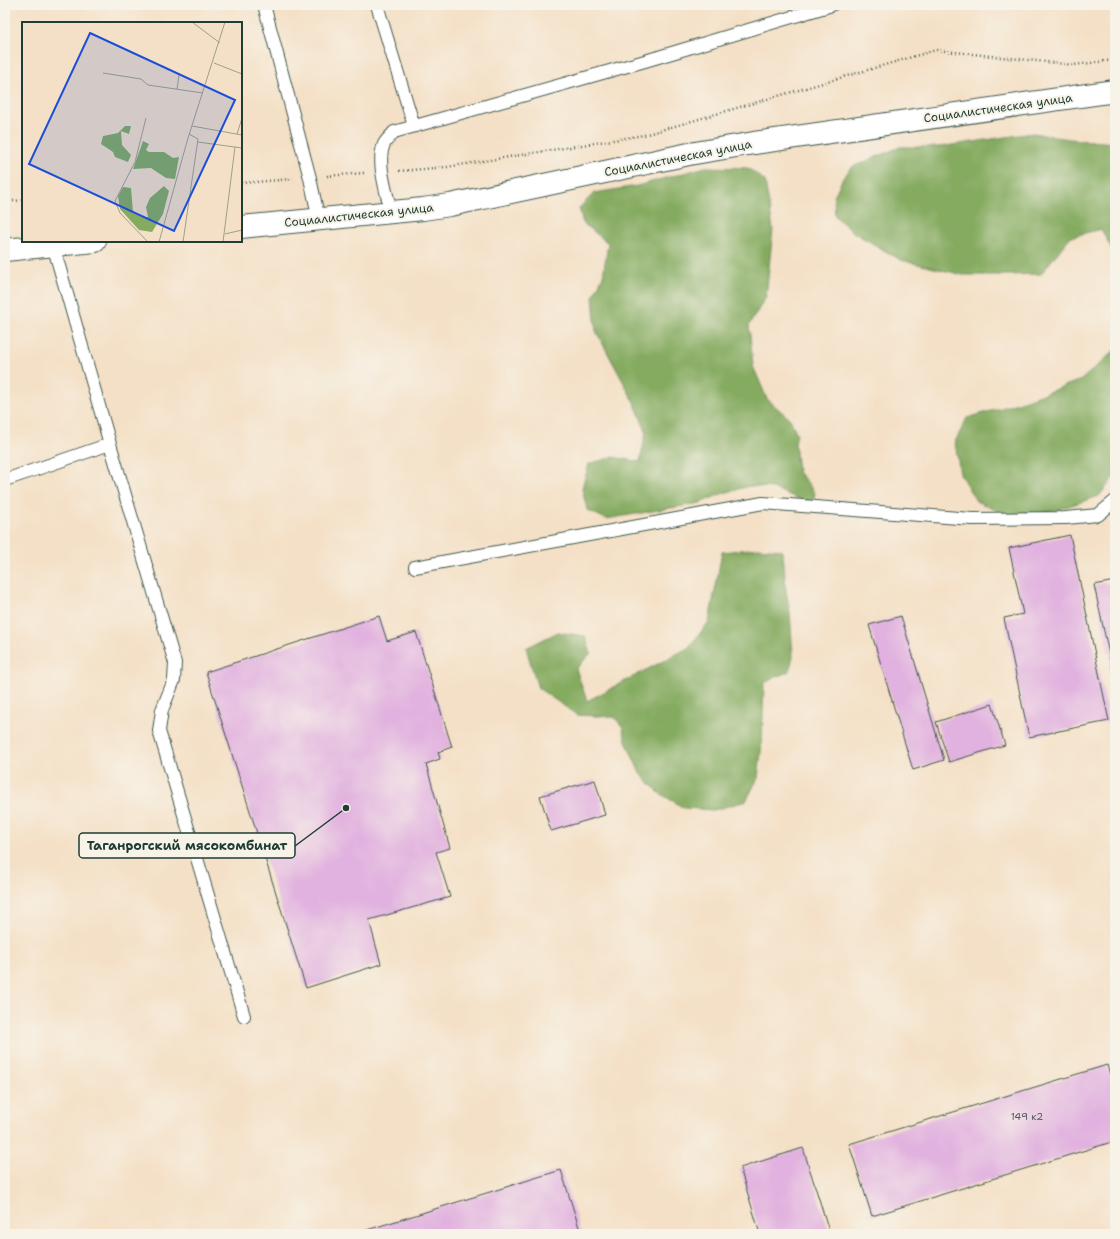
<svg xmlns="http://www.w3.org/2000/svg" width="1120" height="1239" viewBox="0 0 1120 1239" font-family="'Shantell Sans',sans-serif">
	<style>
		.forest { fill: #85ab61; stroke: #52744a }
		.building { fill: #e1b1df }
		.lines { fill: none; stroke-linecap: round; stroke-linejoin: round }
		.service-casing { stroke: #3f554a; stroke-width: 14 }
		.tertiary-casing { stroke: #3f554a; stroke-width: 24 }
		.path { stroke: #3f554a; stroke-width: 2.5; stroke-dasharray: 1 3; stroke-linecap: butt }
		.service { stroke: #fff; stroke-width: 12 }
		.tertiary { stroke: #fff; stroke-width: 22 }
		.labels { text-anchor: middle; stroke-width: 4; stroke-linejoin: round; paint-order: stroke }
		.number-label { font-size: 10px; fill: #505a5f }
		.street-label { font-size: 12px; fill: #1f3d34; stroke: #f7f3e8 }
		.inset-road { fill: none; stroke: #9f9f8c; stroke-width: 1 }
		.view { fill: #1d4ed8; fill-opacity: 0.15; stroke: #1d4ed8; stroke-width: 2 }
		.inset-edge { fill: none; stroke: #1f3d34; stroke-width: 2 }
		.leader { fill: none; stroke: #1f3d34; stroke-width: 1.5 }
		.callout-dot { fill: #1f3d34; stroke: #f7f3e8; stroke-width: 1.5 }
		.callout { fill: #f7f3e8; stroke: #1f3d34; stroke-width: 1.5 }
		.callout-label { font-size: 13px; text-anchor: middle; font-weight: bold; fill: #1f3d34 }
	</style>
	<rect width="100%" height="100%" fill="#f7f3e8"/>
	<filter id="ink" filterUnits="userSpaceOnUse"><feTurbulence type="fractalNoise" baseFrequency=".025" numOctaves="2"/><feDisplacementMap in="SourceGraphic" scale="8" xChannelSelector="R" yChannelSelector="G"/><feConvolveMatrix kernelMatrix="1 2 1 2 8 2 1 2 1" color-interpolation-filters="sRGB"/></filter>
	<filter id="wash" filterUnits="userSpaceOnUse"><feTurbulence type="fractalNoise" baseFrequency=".012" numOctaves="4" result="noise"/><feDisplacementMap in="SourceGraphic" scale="16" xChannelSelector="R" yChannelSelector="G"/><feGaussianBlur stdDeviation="0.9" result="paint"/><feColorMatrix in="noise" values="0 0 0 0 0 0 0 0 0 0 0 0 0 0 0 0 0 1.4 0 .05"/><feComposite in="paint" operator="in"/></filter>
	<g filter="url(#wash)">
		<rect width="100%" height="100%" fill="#f4e0c6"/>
		<path class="forest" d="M1033 133 1069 139 1115 143V255L1101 229 1070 237 1041 274 1005 275H963L901 260 853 232 835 216 834 196 843 178 852 167 900 147H939Z
			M705 167 748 168 765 181 773 229 766 297 749 325 753 366 767 399 790 419 797 434 795 443 798 472 807 482 815 494 811 506 794 497 773 488 749 486 721 494 700 503 606 519 587 510 582 488 589 464 613 457 640 462 646 431 634 402 596 331 593 297 603 276 608 243 583 223 579 208 594 193 637 186Z
			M1115 350V476L1099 496 1057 510 1013 518 976 501 960 474 955 442 967 418 1018 403 1081 380Z
			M759 548 782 550 784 563 786 591 790 612 793 657 789 671 764 683 762 742 758 778 746 801 714 810 684 808 658 792 640 773 627 744 622 726 614 717 577 715 538 688 526 648 558 632 585 636 591 653 576 669 587 701 688 648 709 622 722 552Z"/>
		<g id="blocks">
			<path class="building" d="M1070 535 1109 721 1029 737 1004 618 1023 614 1009 548Z
				M1115 581V677H1114L1094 585Z
				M379 616 387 641 416 632 452 747 438 752 440 759 426 764 450 848 436 852 450 897 369 920 381 964 306 988 206 672Z
				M901 616 944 760 913 770 869 625Z
				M992 704 1005 745 949 762 936 722Z
				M595 780 605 815 551 831 540 796Z
				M1107 1065 1115 1091V1141L872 1216 849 1144Z
				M803 1148 830 1234H760L740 1168Z
				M561 1170 581 1234H354Z"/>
		</g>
	</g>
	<g filter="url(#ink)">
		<use href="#blocks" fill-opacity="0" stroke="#3f554a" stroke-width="1"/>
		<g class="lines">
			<g class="service-casing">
				<path id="service" d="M264 5 310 178 319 220
					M377 5 414 126
					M391 212C387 193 376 162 384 144 386 140 391 136 394 132L645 61 832 5
					M53 245 110 444 175 663 174 680 162 710 159 731 244 1016
					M5 480 110 444
					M415 567 763 503 972 519 1066 518 1098 515 1115 501"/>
			</g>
			<g class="tertiary-casing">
				<path id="tertiary" d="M241 227 423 209 450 205 689 154 754 143 1115 91
					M5 250 95 241"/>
			</g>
			<path class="path" d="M399 171 447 167 644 135 936 50 1074 65 1115 60
				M327 176 364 173
				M241 183 293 179
				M5 202 23 200"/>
			<use href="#service" class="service"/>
			<use href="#tertiary" class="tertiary"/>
		</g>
	</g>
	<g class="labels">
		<g class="number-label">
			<text x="1027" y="1120">149 к2</text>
		</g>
		<g class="street-label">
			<text transform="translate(998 108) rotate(-8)" y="4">Социалистическая улица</text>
			<text transform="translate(678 158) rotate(-11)" y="4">Социалистическая улица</text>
			<text transform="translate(359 215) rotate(-6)" y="4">Социалистическая улица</text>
		</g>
	</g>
	<g transform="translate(22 22)">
		<rect width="220" height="220" fill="#f4e0c6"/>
		<path d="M103 104H109L107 112 99 109 100 123 109 133 106 140 93 135 91 130 79 122 81 114 96 111ZM121 119 127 122 124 128 127 130H142L151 136 157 135 153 157 144 156 129 146 111 147ZM142 164 147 169 141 192 130 210 117 208 98 187 96 174 101 165 109 166 111 190 120 195H126L124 185 128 176Z" fill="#85ab61"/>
		<path class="inset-road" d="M170 0 198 21M192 41 220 52M81 51 119 57 126 63 181 71M155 67 157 53M124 96 113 140 93 179 98 191 126 220M170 104 220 113M215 112 220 96M176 120 220 126M203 212 220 208M137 220 166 116 203 0M161 220 176 117 167 112M201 220 213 125"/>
		<path class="view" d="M68 11 213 78 152 209 7 142Z"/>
		<rect width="220" height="220" class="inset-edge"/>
	</g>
	<path class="leader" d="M346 808L295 846"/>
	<circle class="callout-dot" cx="346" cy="808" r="4"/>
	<rect class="callout" x="79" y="833" width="216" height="25" rx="4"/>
	<g class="callout-label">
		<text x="187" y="850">Таганрогский мясокомбинат</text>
	</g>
	<rect width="1120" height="1239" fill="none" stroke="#f7f3e8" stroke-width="20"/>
</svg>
